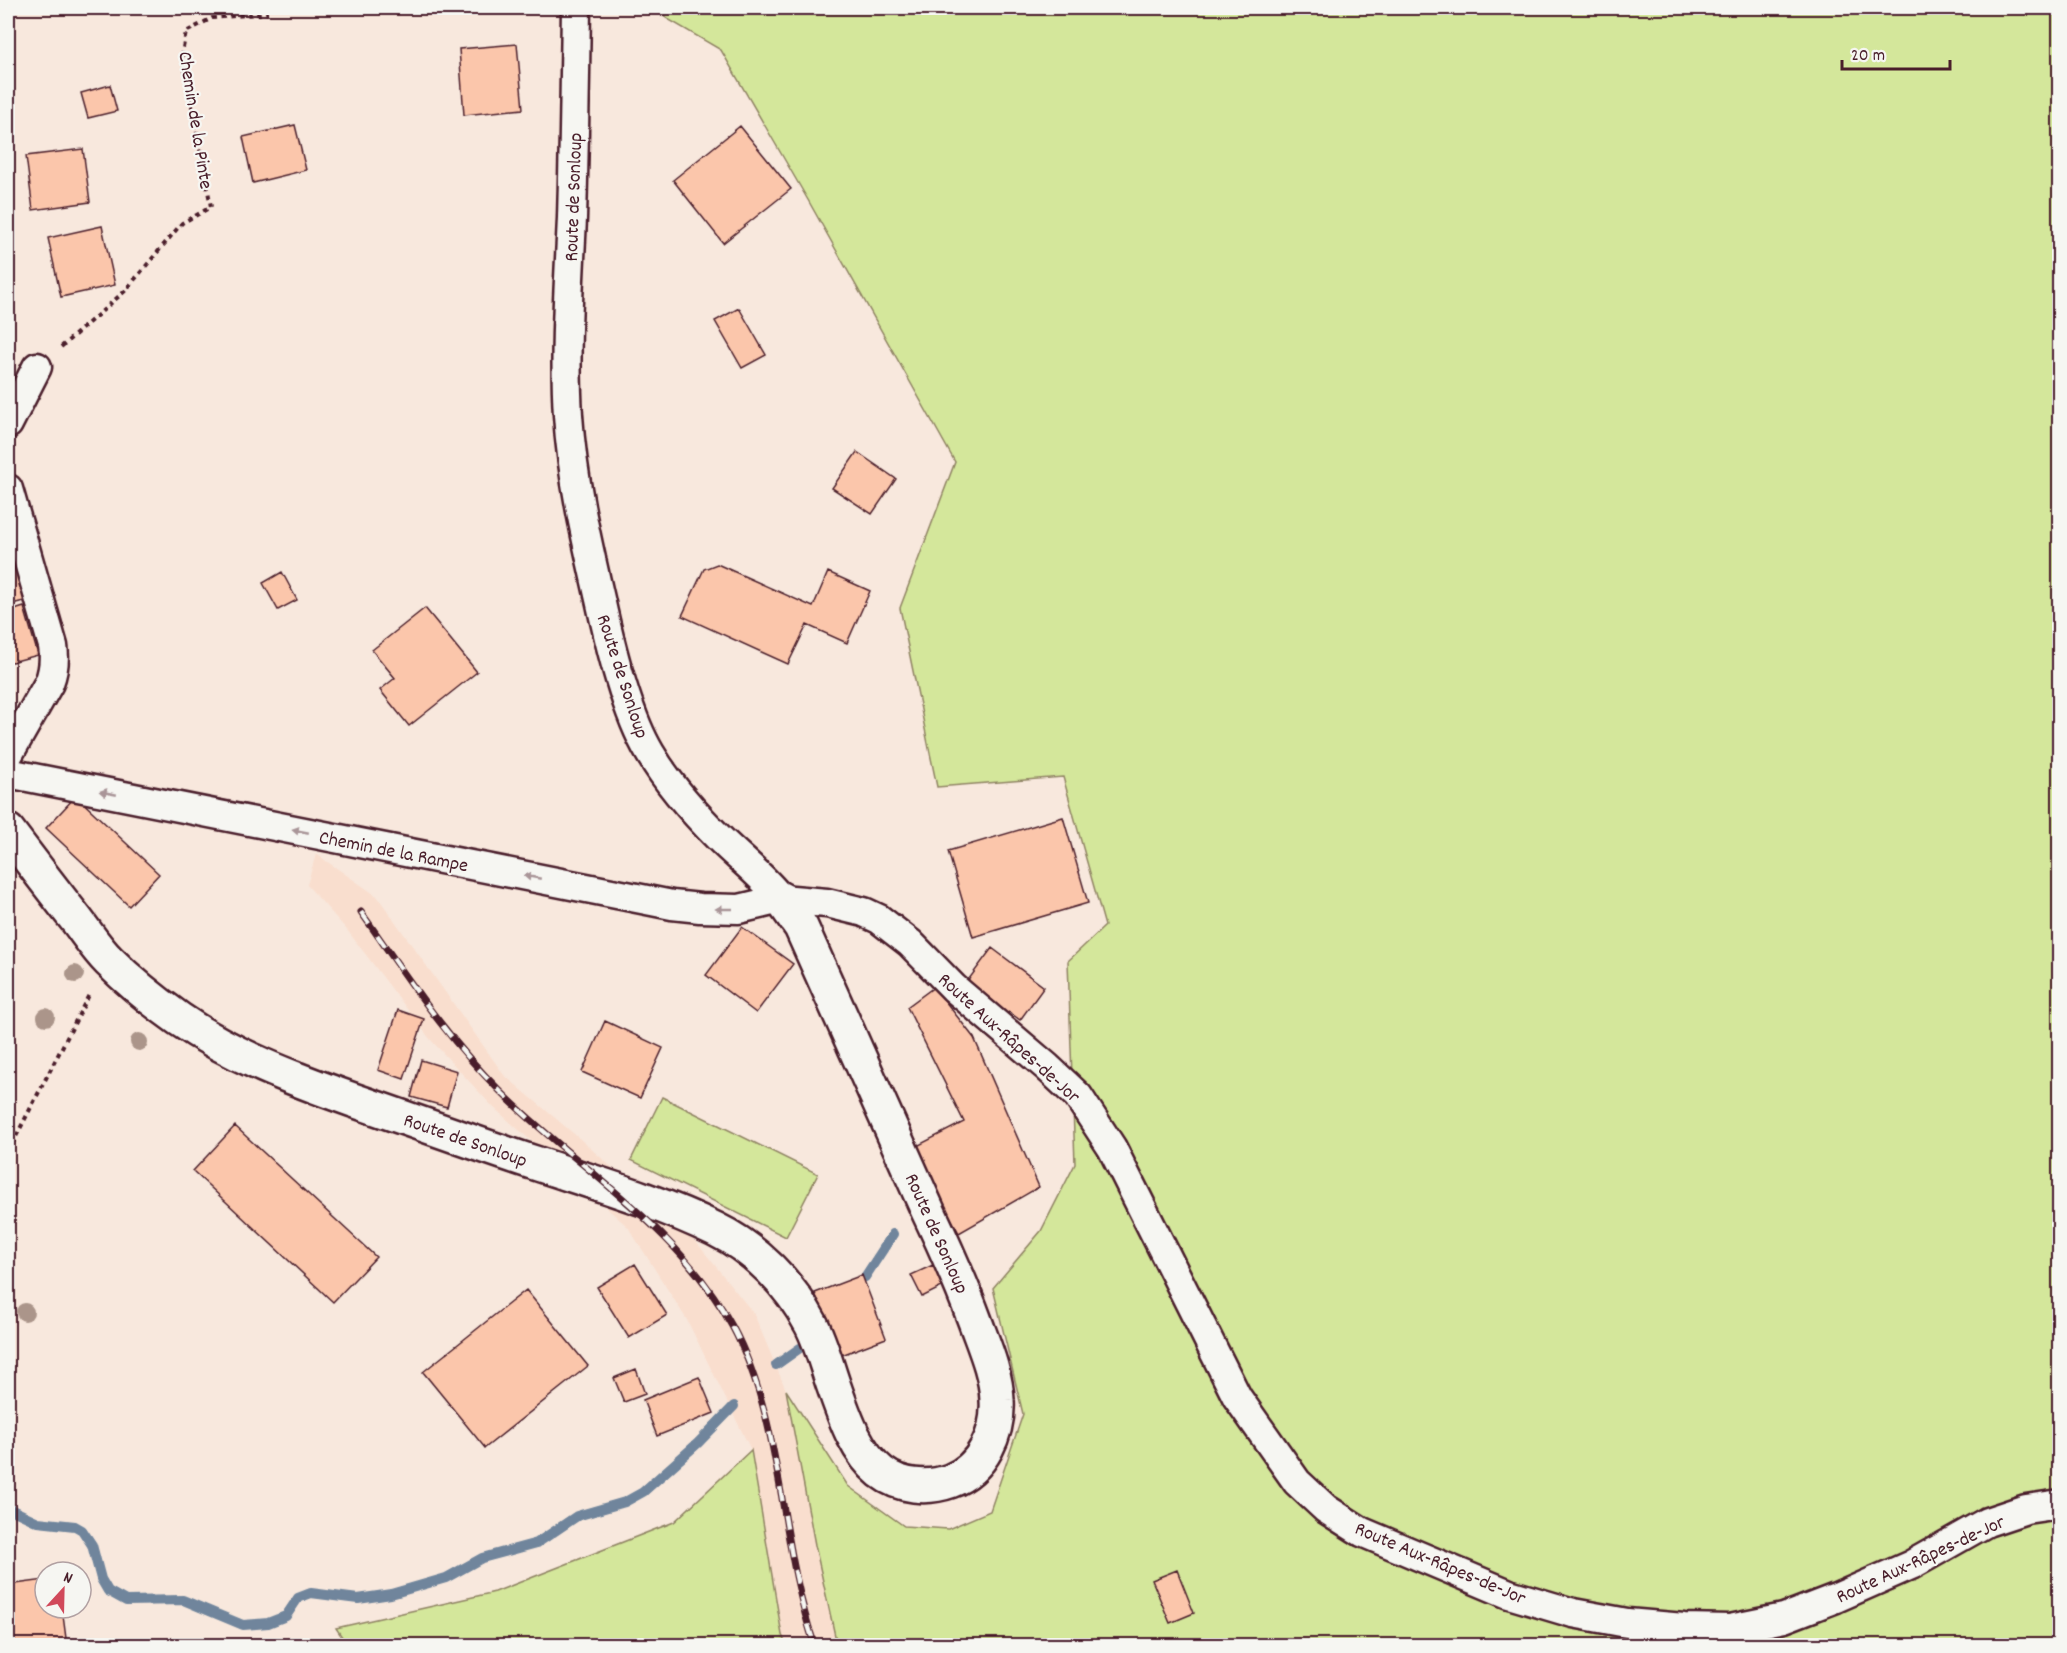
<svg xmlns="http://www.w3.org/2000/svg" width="2067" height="1653" viewBox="0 0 2067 1653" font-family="Dekko,sans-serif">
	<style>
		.built { fill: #f9dece }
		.green { fill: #d4e79b; stroke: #8f8363; stroke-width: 1.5 }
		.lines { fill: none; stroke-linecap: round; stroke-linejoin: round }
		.stream { stroke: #6f859c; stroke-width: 10 }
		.building { fill: #fbc6ab; stroke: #4a1f2b; stroke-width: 1.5 }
		.street-casing { stroke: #4a1f2b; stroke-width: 33 }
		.secondary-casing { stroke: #4a1f2b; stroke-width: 38 }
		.path { stroke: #4a1f2b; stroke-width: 4; stroke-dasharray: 4.5 4.5; stroke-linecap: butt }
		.street { stroke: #f6f6f2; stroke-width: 28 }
		.secondary { stroke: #f6f6f2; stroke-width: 33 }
		.rail-casing { stroke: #4a1f2b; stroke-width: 7 }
		.rail { stroke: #f6f6f2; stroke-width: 4.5; stroke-dasharray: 14; stroke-linecap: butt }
		.tree { fill: #ab958a }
		.oneway { fill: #a99598 }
		.labels { text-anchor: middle; stroke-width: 4.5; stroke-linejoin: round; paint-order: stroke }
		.street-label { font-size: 20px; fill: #4a1f2b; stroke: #f6f6f2 }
	</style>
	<rect width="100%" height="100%" fill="#f8e8dd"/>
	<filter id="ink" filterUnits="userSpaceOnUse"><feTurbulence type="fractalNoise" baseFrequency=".0167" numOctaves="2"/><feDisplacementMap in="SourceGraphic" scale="12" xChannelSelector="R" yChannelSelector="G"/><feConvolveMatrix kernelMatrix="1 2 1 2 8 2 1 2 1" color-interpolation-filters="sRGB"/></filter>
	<g filter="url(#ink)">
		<path class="built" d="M316 854 377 896 504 1075 580 1139 697 1243 754 1314 786 1390 815 1545 837 1645H786L782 1635 751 1450 687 1320 628 1227 493 1107 430 1039 347 930 307 885Z"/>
		<path class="green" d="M660 8H2059V1645H837L815 1545 786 1390 848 1486 904 1526 948 1529 990 1511 1023 1414 993 1288 1041 1231 1075 1164 1068 961 1105 926 1063 777 937 787 900 608 955 462 808 200 721 50 666 18Z
			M662 1097 818 1174 786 1237 631 1160Z
			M751 1450 782 1635 786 1645 348 1646 336 1628 495 1592 674 1522Z"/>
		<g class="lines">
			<path class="stream" d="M865 1277 893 1234
				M776 1365 800 1348
				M8 1508 38 1522 75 1526 82 1530 92 1545 101 1579 108 1591 126 1601 183 1600 243 1625 268 1623 286 1616 298 1598 311 1593 358 1599 391 1594 446 1578 482 1558 537 1543 577 1516 625 1502 643 1492 698 1443 734 1406"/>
		</g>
		<path class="building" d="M517 44 523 109 464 115 459 49Z
			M110 85 117 111 88 118 81 93Z
			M295 125 306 170 253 183 243 137Z
			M740 126 791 189 723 243 673 180Z
			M83 149 90 202 33 210 26 156Z
			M102 226 115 285 61 297 48 238Z
			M739 308 766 355 742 368 715 321Z
			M857 452 896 479 872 514 832 488Z
			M10 539 28 600 8 605V540Z
			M717 564 813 607 828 572 870 591 847 643 807 625 788 664 682 616 704 569Z
			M282 572 297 600 278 610 263 583Z
			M24 607 38 655 8 663V612Z
			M425 608 477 672 409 726 380 690 395 678 372 650Z
			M76 796 159 874 129 906 46 828Z
			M1063 817 1088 903 973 937 948 851Z
			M742 927 793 964 756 1013 706 975Z
			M992 948 1044 987 1020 1020 1009 1012 1004 1018 963 987Z
			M934 987 974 1038 1039 1187 959 1233 913 1148 964 1122 907 1007Z
			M398 1010 424 1019 404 1079 378 1070Z
			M605 1021 663 1048 640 1098 582 1072Z
			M421 1060 457 1071 447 1107 411 1097Z
			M235 1126 376 1257 333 1302 193 1171Z
			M635 1264 667 1315 629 1338 597 1287Z
			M933 1265 944 1286 922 1297 911 1275Z
			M862 1275 886 1338 839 1356 815 1293Z
			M526 1290 588 1366 485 1448 423 1372Z
			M636 1369 645 1394 624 1402 614 1378Z
			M699 1377 714 1413 657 1436 643 1400Z
			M1177 1570 1194 1613 1170 1623 1152 1580Z
			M45 1580V1608H62L67 1646H8V1585Z"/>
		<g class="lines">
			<g class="street-casing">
				<path id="street" d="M576 8C575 78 574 148 572 218 569 284 564 350 568 415 572 477 586 538 600 599 610 645 626 713 650 753 668 784 694 813 720 839 740 859 763 876 781 899
					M8 424 37 367
					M8 489 53 646C55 659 54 670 49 683L8 755
					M8 773 672 905 700 908 739 909 781 899 827 903 864 912 879 919 910 943 954 988 1047 1067 1078 1096 1112 1148 1237 1397 1297 1482 1326 1509 1362 1532 1509 1594 1573 1613 1627 1623 1684 1628 1730 1629 1784 1618 1836 1598 1911 1565 1987 1522 2026 1509 2060 1504"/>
			</g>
			<g class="secondary-casing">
				<path id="secondary" d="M8 831C30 860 52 889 75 918 86 932 96 948 109 961 130 982 155 1002 179 1019 232 1056 294 1079 353 1100 414 1121 474 1143 535 1163 595 1183 658 1201 715 1229 756 1249 790 1284 811 1324 821 1343 826 1364 833 1384 844 1415 855 1451 881 1472 900 1487 928 1489 950 1481 983 1469 999 1432 997 1400 996 1373 984 1346 975 1321 961 1283 945 1247 928 1211 886 1116 843 1022 801 927L781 899"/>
			</g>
			<path class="path" d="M61 347 125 291 182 223 211 207 182 53 186 32 212 18 268 13
				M8 1152 90 993"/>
			<use href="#street" class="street"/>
			<use href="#secondary" class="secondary"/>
			<g class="rail-casing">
				<path id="rail" d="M361 912C405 974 446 1038 500 1091 578 1169 678 1226 732 1326 785 1425 778 1541 815 1646"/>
			</g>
			<use href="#rail" class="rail"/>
		</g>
		<g class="tree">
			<circle cx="75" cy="974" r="9"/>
			<circle cx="46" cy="1017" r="9"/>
			<circle cx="139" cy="1042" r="9"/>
			<circle cx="25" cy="1312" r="9"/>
		</g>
		<defs><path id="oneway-solid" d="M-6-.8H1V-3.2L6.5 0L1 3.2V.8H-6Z" transform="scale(1.5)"/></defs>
		<g class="oneway">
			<use href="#oneway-solid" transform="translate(108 793) rotate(-169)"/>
			<use href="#oneway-solid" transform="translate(300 831) rotate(-169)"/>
			<use href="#oneway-solid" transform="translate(532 877) rotate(-169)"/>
			<use href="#oneway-solid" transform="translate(724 909) rotate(180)"/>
		</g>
	</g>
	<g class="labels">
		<g class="street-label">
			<text transform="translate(197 120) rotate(81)" y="7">Chemin de la Pinte</text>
			<text transform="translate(572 197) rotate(-88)" y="7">Route de Sonloup</text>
			<text transform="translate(624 676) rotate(72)" y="7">Route de Sonloup</text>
			<text transform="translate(394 850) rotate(11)" y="7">Chemin de la Rampe</text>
			<text transform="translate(1010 1037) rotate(42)" y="7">Route Aux-Râpes-de-Jor</text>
			<text transform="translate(466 1139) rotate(19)" y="7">Route de Sonloup</text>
			<text transform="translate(938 1233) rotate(66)" y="7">Route de Sonloup</text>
			<text transform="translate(1920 1558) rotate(-25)" y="7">Route Aux-Râpes-de-Jor</text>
			<text transform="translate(1441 1562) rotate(23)" y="7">Route Aux-Râpes-de-Jor</text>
		</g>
	</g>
	<rect width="2067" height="1653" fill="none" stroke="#f6f6f2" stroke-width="30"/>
	<rect x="15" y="15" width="2037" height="1623" fill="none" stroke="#4a1f2b" stroke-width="2" filter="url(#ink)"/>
	<g transform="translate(63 1590) rotate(22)"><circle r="28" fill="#f6f6f2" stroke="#b1a0a2" stroke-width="1.5"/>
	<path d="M0-4.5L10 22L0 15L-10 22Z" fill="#d1495b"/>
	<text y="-9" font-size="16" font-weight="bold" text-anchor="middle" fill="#4a1f2b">N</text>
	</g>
	<path d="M1842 60v9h108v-9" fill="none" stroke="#4a1f2b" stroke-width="3"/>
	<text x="1851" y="60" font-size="18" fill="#4a1f2b" stroke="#f6f6f2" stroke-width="4.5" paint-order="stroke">20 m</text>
</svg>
